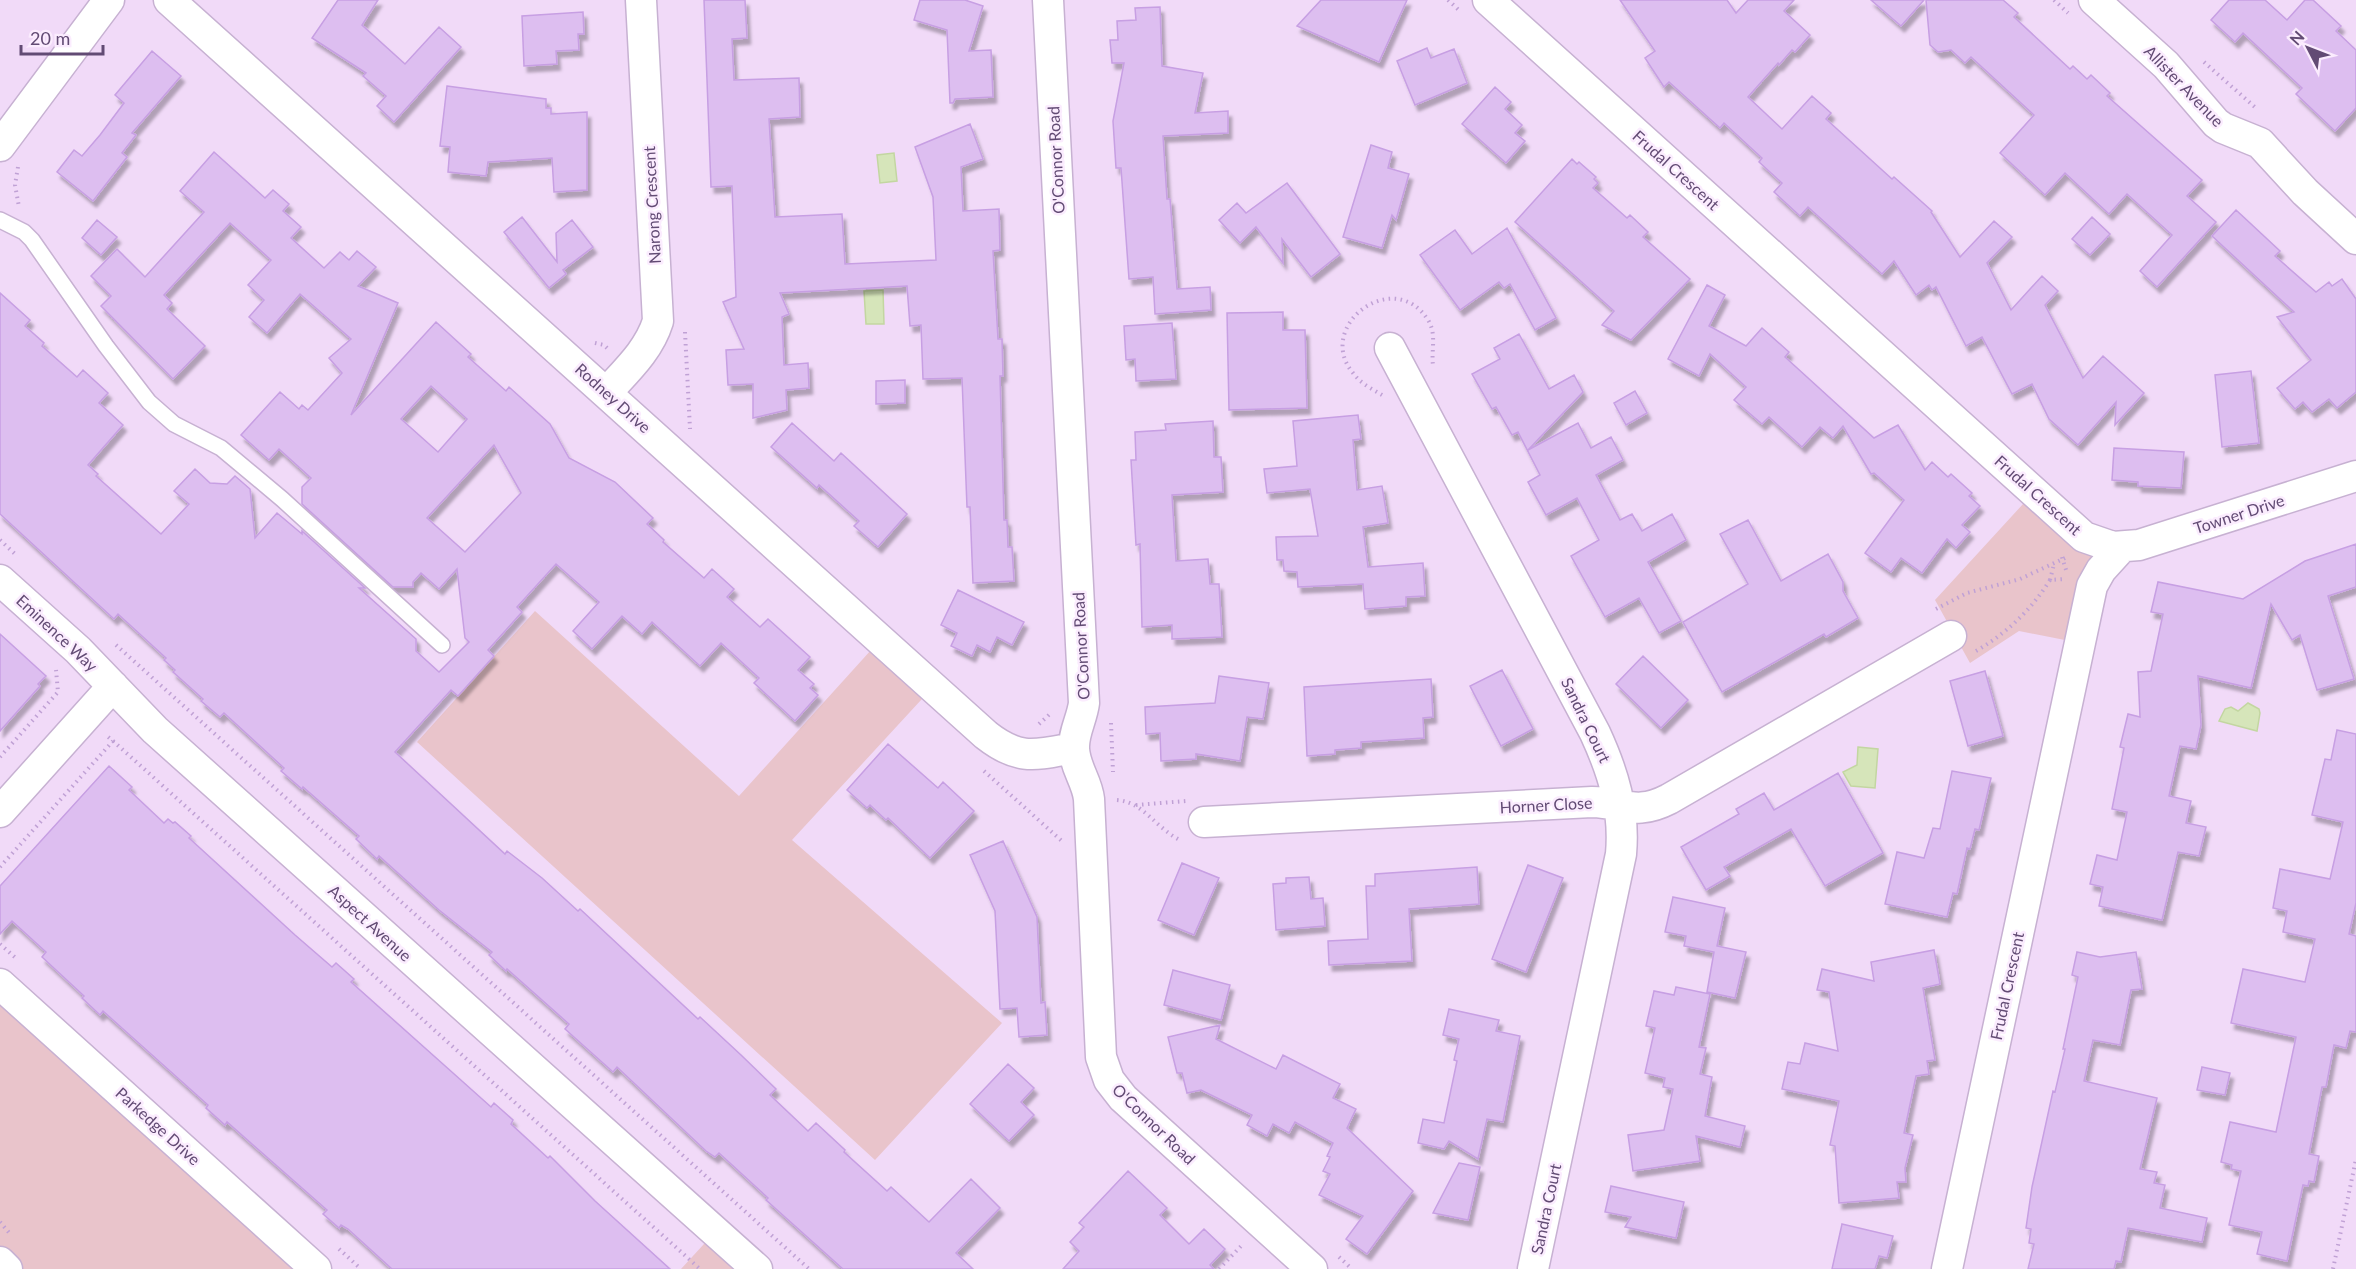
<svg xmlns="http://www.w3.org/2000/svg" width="2356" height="1269" viewBox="0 0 2356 1269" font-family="Lato,sans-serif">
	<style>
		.residential { fill: #f1daf8 }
		.green { fill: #e9c4cb }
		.water { fill: #d6e5ba; stroke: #c3d6a1; stroke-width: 1.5 }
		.building { fill: #ddbef0; stroke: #c79fe3; stroke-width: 1.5; fill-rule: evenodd; filter: url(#shadow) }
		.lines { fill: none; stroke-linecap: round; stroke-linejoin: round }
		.service-casing { stroke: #c7b1d2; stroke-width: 18 }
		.minor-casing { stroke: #c7b1d2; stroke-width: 33 }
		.path { stroke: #c0a1d5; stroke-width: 4; stroke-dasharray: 1.5 4.5; stroke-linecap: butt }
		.service { stroke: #fff; stroke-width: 15 }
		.minor { stroke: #fff; stroke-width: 30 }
		.labels { text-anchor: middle; stroke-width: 5; stroke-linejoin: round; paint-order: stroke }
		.street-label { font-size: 16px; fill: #624b74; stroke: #fbecfe }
	</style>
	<defs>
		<filter id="shadow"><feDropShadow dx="3.5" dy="6" stdDeviation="1.5" flood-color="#0004"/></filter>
	</defs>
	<rect width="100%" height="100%" fill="#f8e6fc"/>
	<path class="residential" d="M0 0H2356V1269H0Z"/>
	<path class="green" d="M2034 492 2099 543 2080 643 2019 631 1970 663 1935 600Z
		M535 611 739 796 881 639 933 687 792 840 1002 1023 875 1160 417 742Z
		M0 984 316 1269H7L0 1262Z
		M715 1232 741 1269H681Z"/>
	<path class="water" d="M894 153 897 181 880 183 877 155Z
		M883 290 884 324H866L864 291Z
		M2248 703 2259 709 2260 713 2257 731 2219 721 2225 709 2231 707 2238 711Z
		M1858 747 1878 749 1875 788 1851 786 1843 772 1857 765Z"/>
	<path class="building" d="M338 0H378L362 25 405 64 439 27 461 47 394 122 377 106 386 96 363 76 366 73 312 38Z
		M704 0H745L747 38 732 39 734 80 799 78 800 117 769 119 775 217 842 214 845 264 936 260 933 197 915 147 970 124 983 159 961 167 963 211 999 209 1000 250 993 251 998 339H1002L1003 376H1000L1004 520H1007L1008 547H1012L1014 581 973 583 970 507H967L962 378 923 379 921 325 910 326 907 286 780 293 789 314 782 317 784 365 808 363 809 388 786 390 787 410 753 418V384L728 385 726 350 744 349 723 302 736 297 732 186 711 187Z
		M920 0H965L983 6 969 51 991 50 993 97 955 99 953 103H950L947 30 914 20Z
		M1321 0H1407L1379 62 1297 26Z
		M1620 0H1727L1736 13 1748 0H1794L1784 11 1810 35 1795 52 1792 50 1779 65 1778 63 1748 97 1782 129 1812 96 1831 113 1826 119 1892 179 1894 177 1932 211 1931 212 1960 257 1994 221 2012 237 1987 263 2011 310 2042 276 2058 291 2045 305 2083 378 2103 356 2144 393 2115 425 2116 402 2078 445 2049 419 2032 384 2012 394 1982 337 1966 346 1936 287 1932 290 1929 285 1916 295 1894 261 1882 274 1808 207 1800 216 1774 192 1782 183 1759 162 1762 158 1724 123 1720 128 1669 82 1664 87 1645 58 1655 51Z
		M1871 0H1924L1901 26Z
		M1926 0H2003L2018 13 2014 17 2070 69 2073 66 2087 79 2091 75 2110 93 2107 96 2202 180 2187 196 2216 222 2157 287 2140 271 2172 235 2127 194 2109 214 2065 173 2045 195 2000 153 2034 115 1971 57 1965 63 1951 50 1938 52 1930 45Z
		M2229 0H2265L2287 20 2305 0H2313L2341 26 2336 31 2356 50V108L2335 131 2296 94 2302 88 2243 33 2235 42 2211 20Z
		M1160 7 1162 66 1203 73 1195 113 1228 111V133L1163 136 1167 199H1170L1177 289 1210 287 1211 310 1155 314 1153 277 1129 279 1121 168H1116L1113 121 1124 63H1112L1110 40H1118L1117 21 1136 20 1135 8Z
		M583 12 584 34H578L579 50 556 51 557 64 524 66 522 16Z
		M1427 48 1431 58 1454 49 1467 83 1415 105 1397 61Z
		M152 51 181 76 132 133 136 135 122 153 127 157 93 201 57 172 74 150 82 156 100 135 124 103 115 95Z
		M447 86 546 99V108H551V114L587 112V190L554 192 552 158 488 162 486 176 448 172 450 147 440 146Z
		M1495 87 1511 102 1505 109 1522 125 1515 133 1525 141 1506 163 1462 124Z
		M1371 145 1392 152 1388 168 1409 174 1396 220 1392 215 1382 248 1343 237Z
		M214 152 265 198 273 190 289 204 283 211 301 227 291 238 324 268 340 252 349 260 357 251 376 267 358 286 398 303 351 415 436 322 471 354 468 357 506 391 509 387 550 424 569 458 615 482 653 518 647 524 664 540 663 542 704 578 712 569 734 589 727 597 760 627 768 619 810 657 798 670 814 684 810 688 818 695 795 721 754 683 759 678 721 643 700 666 652 622 642 634 622 616 592 649 573 631 599 602 556 564 517 607 522 612 488 650 494 656 458 696 451 690 395 752 505 854 507 851 542 878 578 911 580 909 698 1019 700 1017 741 1055 776 1089 770 1095 808 1131 816 1123 845 1150 844 1152 887 1191 891 1187 929 1222 971 1179 1000 1208 956 1253 973 1269H843L766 1200 768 1198 719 1153 715 1157 706 1151 617 1067 613 1072 565 1029 569 1024 507 969 506 971 489 955 492 952 439 910 379 856 377 859 356 839 359 836 303 787 302 789 281 771 284 768 224 713 220 717 201 701 203 699 173 672 175 670 164 660 166 658 118 614 114 619 0 514V293L30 320 25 326 44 343 42 346 77 377 83 370 108 393 99 403 123 425 88 465 98 474 96 476 161 534 189 504 174 491 195 469 210 483 227 484 235 476 250 489 255 538 277 513 302 534V531L365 588H359L416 639V651L439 672 469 642 465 638 457 569 439 589 421 573 413 582V587H393L302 504V487L311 478 279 449 269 460 241 435 280 392 299 409 302 405 308 410 342 373 329 358 351 339 300 294 267 333 249 317 264 300 248 285 271 260 230 223 164 295 172 303 167 309 205 346 173 379 101 306 111 296 91 276 117 249 145 277 204 212 180 191ZM431 386 467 419 438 452 401 419ZM494 445 521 493 465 552 427 518Z
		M1572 159 1577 164 1579 162 1596 177 1594 179 1598 183 1593 188 1627 218 1630 215 1648 232 1643 237 1690 279 1631 340 1602 325 1614 311 1515 222Z
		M1287 183 1340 254 1311 277 1282 239 1283 263 1256 227 1240 243 1219 220 1237 203 1246 213Z
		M2236 210 2280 251 2275 256 2316 292 2329 282 2332 286 2342 279 2356 299V392L2337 408 2329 399 2312 412 2303 402 2295 409 2277 388 2311 360 2277 317 2294 312 2212 236Z
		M522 217 557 262 556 233 572 220 593 247 563 270 566 274 549 288 504 232Z
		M2092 217 2110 234 2090 255 2072 239Z
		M97 220 117 237 101 255 82 238Z
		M1507 228 1556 318 1535 330 1510 284 1504 288 1499 282 1460 310 1420 255 1455 230 1472 254Z
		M1707 285 1725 295 1709 326 1746 346 1762 328 1789 352 1785 357 1874 438 1898 425 1925 470 1932 462 1948 477 1951 474 1972 493 1969 496 1980 506 1962 525 1970 532 1956 548 1947 539 1922 573 1901 558 1891 572 1865 553 1904 500 1874 473 1871 474 1843 426 1833 438 1820 427 1802 447 1769 417 1762 424 1734 400 1746 387 1710 354 1699 376 1668 359Z
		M1283 312V330H1305L1307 408 1229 410 1227 313Z
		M1172 323 1176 379 1136 381 1135 359 1126 360 1124 326Z
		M1519 334 1549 389 1574 375 1583 392 1528 450 1578 423 1591 448 1611 437 1623 460 1596 475 1620 520 1632 514 1642 531 1672 514 1686 540 1648 562 1681 621 1659 633 1639 598 1605 617 1571 556 1599 540 1577 498 1546 515 1528 482 1540 475 1518 432 1512 435 1496 407 1492 409 1472 374 1500 359 1494 348Z
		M2251 371 2259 443 2222 447 2215 375Z
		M905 380V403L876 404V381Z
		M1635 391 1647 413 1626 425 1614 403Z
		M1358 415 1361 439 1353 440 1357 490 1382 486 1388 523 1363 527 1368 567 1423 563 1425 596 1406 597V606L1365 609 1363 584 1298 587 1297 572 1284 571 1283 560H1277L1276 537 1318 536 1310 489 1267 493 1264 469 1297 466 1293 421Z
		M1213 421 1214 457H1221L1223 492 1172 495 1176 561 1208 559 1210 584H1219L1222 637 1172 639V625L1142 627 1140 544 1136 545 1131 460H1136L1135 432 1166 430 1165 424Z
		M792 423 834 461 841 453 907 514 878 547 854 526 859 521 819 485 817 488 771 447Z
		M2114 448 2184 452 2181 488 2138 486V482L2112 480Z
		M1748 520 1781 581 1828 554 1843 582V591L1858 618 1826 637 1824 634 1722 692 1683 622 1748 584 1720 534Z
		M2356 544V587L2328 596 2354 679 2317 690 2300 635 2292 640 2271 604 2251 688 2198 676 2201 725 2196 749 2180 746 2169 796 2191 801 2186 823 2206 827 2199 856 2178 852 2162 920 2099 906 2103 887 2090 884 2097 855 2117 860 2127 812 2112 809 2124 748 2120 747 2128 714 2140 717 2138 672 2151 671 2163 614 2151 612 2158 582 2243 599 2305 561Z
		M958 590 1024 622 1012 645 997 637 990 652 977 645 972 656 951 646 957 633 941 625Z
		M0 634 46 676 38 684 40 686 0 731Z
		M1643 656 1688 700 1661 728 1616 684Z
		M1502 670 1533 729 1501 746 1470 686Z
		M1985 671 2003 736 1968 746 1950 681Z
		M1219 676 1269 683 1263 719 1247 717 1240 761 1196 754V759L1161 761 1160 733 1146 734 1145 707 1215 703Z
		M1431 679 1433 717 1423 718 1424 738 1361 742V748L1335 750V754L1307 756 1304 687Z
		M2337 730 2356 734V903L2349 934 2356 936V1032L2350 1031 2346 1048 2334 1045 2326 1087H2322L2309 1154 2319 1156 2314 1182 2309 1181 2308 1186 2303 1185 2287 1261 2257 1254 2262 1232 2229 1225 2241 1171 2231 1169 2232 1165 2221 1162 2230 1122 2276 1132 2296 1037 2231 1023 2243 969 2305 982 2315 939 2283 932 2287 911 2273 908 2280 869 2330 879 2343 822 2312 815 2325 759 2331 760Z
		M888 744 938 788 943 782 974 811 930 858 888 818 886 820 870 805 867 808 847 790Z
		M109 766 132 787 129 790 164 823 168 819 173 823 175 822 191 836 189 838 295 935 332 967 336 963 354 979 351 982 453 1073 491 1107 494 1103 513 1120 511 1124 548 1158 550 1156 595 1201 670 1269H392L348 1229 341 1225 339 1228 323 1214 327 1210 227 1122 225 1125 206 1108 208 1105 103 1011 100 1015 82 998 84 996 42 957 46 952 12 921 0 934V886Z
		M1952 771 1991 778 1979 830 1975 829 1970 849 1967 848 1957 894 1953 893 1947 917 1885 904 1897 852 1924 858 1933 828 1940 829Z
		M1838 773 1883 853 1825 886 1791 829 1724 867 1730 876 1706 890 1681 847 1739 814 1736 809 1764 793 1774 810Z
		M1003 841 1037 917 1041 1003 1045 1002 1047 1035 1019 1037 1017 1008 1000 1009 995 911 970 855Z
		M1182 863 1219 878 1194 935 1158 920Z
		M1528 865 1563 878 1526 972 1492 959Z
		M1477 867 1479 904 1409 909 1412 961 1329 965 1328 941 1368 939 1366 886H1375V874Z
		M1309 877 1311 899 1323 898 1325 926 1276 930 1273 884 1286 883V878Z
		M1673 897 1725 908 1717 946 1746 952 1735 998 1707 992 1714 952 1684 946 1686 936 1665 932Z
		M1934 950 1940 984 1923 988 1935 1060 1927 1061 1929 1074 1916 1076 1904 1133 1913 1135 1905 1168 1906 1182H1897L1899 1198 1839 1203 1835 1146 1830 1145 1839 1101 1782 1089 1788 1062 1800 1064 1805 1043 1838 1051 1829 992 1817 990 1822 969 1874 981 1871 962Z
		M2077 952 2100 957 2136 952 2142 989 2131 990 2120 1045 2093 1040 2084 1081 2157 1098 2140 1169 2157 1172 2154 1183 2165 1185 2160 1208 2207 1218 2202 1242 2128 1228 2121 1262 2116 1261 2114 1269H2028L2034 1244 2029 1243 2031 1229 2026 1228 2032 1187 2053 1091 2055 1092 2065 1049H2063L2078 977 2072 975Z
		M1173 970 1230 985 1221 1020 1164 1005Z
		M1676 987 1710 994 1699 1047 1706 1048 1700 1074 1712 1077 1705 1116 1745 1126 1740 1147 1696 1136 1700 1161 1633 1171 1628 1135 1664 1130 1673 1089 1663 1087 1665 1078 1645 1073 1655 1028 1646 1026 1654 991 1674 995Z
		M1449 1009 1499 1020 1496 1031 1520 1036 1503 1122 1487 1119 1478 1159 1449 1141 1444 1149 1418 1143 1423 1119 1444 1123 1457 1061 1454 1060 1459 1039 1443 1035Z
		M1220 1025 1216 1039 1276 1069 1283 1055 1340 1084 1333 1098 1356 1109 1347 1128 1413 1191 1367 1254 1346 1239 1363 1216 1319 1195 1330 1174 1323 1171 1330 1157 1327 1156 1333 1143 1295 1122 1289 1133 1273 1124 1267 1136 1247 1125 1252 1115 1201 1090 1187 1093 1182 1073H1177L1168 1037Z
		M1008 1064 1034 1088 1021 1102 1034 1115 1009 1141 970 1104Z
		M2202 1067 2230 1073 2225 1095 2197 1090Z
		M1459 1163 1480 1167 1468 1220 1433 1213Z
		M1128 1171 1167 1208 1160 1215 1189 1244 1204 1229 1225 1249 1210 1265 1214 1269H1063L1079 1251 1070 1242 1084 1227 1079 1223Z
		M1611 1186 1684 1202 1676 1238 1625 1227 1631 1217 1605 1212Z
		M1842 1224 1893 1236 1887 1258 1879 1256 1875 1269H1832Z"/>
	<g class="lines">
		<g class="service-casing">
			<path id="service" d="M0 220 24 232 32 240 106 346 149 402 174 424 221 448 282 499 442 645"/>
		</g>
		<g class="minor-casing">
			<path id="minor" d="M169 0 986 735C1019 761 1035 755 1074 748
				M1048 0 1084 703C1082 719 1073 733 1074 749 1075 768 1087 781 1089 799L1101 1057 1109 1080 1123 1098 1312 1269
				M1488 0 2084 537 2113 547 2139 545 2356 476
				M2094 0 2166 65 2216 123 2223 128 2260 143 2305 192 2356 239
				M0 146 109 0
				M1390 348 1595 733C1613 772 1625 810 1621 854L1533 1269
				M607 392C627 370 649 350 658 321L641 0
				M0 580 78 650 155 730 757 1269
				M0 812 113 686
				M1204 822 1592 802C1625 803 1636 816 1669 799L1951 636
				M0 984 316 1269
				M0 1262 7 1269
				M1947 1269 2092 586 2101 570 2121 548"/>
		</g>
		<path class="path" d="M1448 0 1461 12
			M2054 0 2068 13
			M2204 62 2257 109
			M18 167 15 185 19 207
			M685 332 690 429
			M595 343 604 345 609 350
			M1382 395C1372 389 1360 383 1353 373 1314 326 1394 266 1428 320 1437 334 1431 350 1433 365
			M0 540 15 554
			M2062 557 2067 573
			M2050 580 2054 564
			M1936 609 1967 593 2020 579 2065 558
			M116 645 809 1269
			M1976 651C2007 633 2031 610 2050 580L2065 579
			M1111 723 1113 772
			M1039 724 1051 713
			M113 741 700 1269
			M0 757 58 692 56 670
			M984 771 1063 842
			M1117 800C1144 802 1156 829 1182 841
			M1136 805 1186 801
			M0 867 113 741 106 735
			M0 944 17 959
			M0 1222 11 1235
			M339 1249 361 1269
			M1339 1257 1352 1269
			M1219 1269 1243 1244
			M2333 1269 2356 1159"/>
		<use href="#service" class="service"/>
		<use href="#minor" class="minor"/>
	</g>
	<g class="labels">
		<g class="street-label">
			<text transform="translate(2184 86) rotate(46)" y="6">Allister Avenue</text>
			<text transform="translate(1056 160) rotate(-93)" y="6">O'Connor Road</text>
			<text transform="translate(1676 170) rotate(42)" y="6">Frudal Crescent</text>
			<text transform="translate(652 205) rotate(-93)" y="6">Narong Crescent</text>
			<text transform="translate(613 398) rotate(42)" y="6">Rodney Drive</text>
			<text transform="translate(2038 495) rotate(42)" y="6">Frudal Crescent</text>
			<text transform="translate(2239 514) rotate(-18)" y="6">Towner Drive</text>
			<text transform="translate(57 633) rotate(43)" y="6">Eminence Way</text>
			<text transform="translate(1081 646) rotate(-93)" y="6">O'Connor Road</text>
			<text transform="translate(1586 720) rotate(64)" y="6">Sandra Court</text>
			<text transform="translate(1546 805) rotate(-3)" y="6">Horner Close</text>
			<text transform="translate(370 923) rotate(42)" y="6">Aspect Avenue</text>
			<text transform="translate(2007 986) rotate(-78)" y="6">Frudal Crescent</text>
			<text transform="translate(1154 1124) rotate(44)" y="6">O'Connor Road</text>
			<text transform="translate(158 1126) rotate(42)" y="6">Parkedge Drive</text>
			<text transform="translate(1546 1209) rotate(-78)" y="6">Sandra Court</text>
		</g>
	</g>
	<g transform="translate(2308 48) rotate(312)" stroke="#fbecfe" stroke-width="4.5" paint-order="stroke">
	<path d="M0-4.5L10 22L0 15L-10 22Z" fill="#624b74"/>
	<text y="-9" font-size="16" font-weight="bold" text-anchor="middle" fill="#624b74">N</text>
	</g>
	<path d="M21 45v9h82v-9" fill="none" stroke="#624b74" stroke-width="3"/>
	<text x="30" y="45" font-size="18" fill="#624b74" stroke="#fbecfe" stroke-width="4.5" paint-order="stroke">20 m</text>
</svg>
